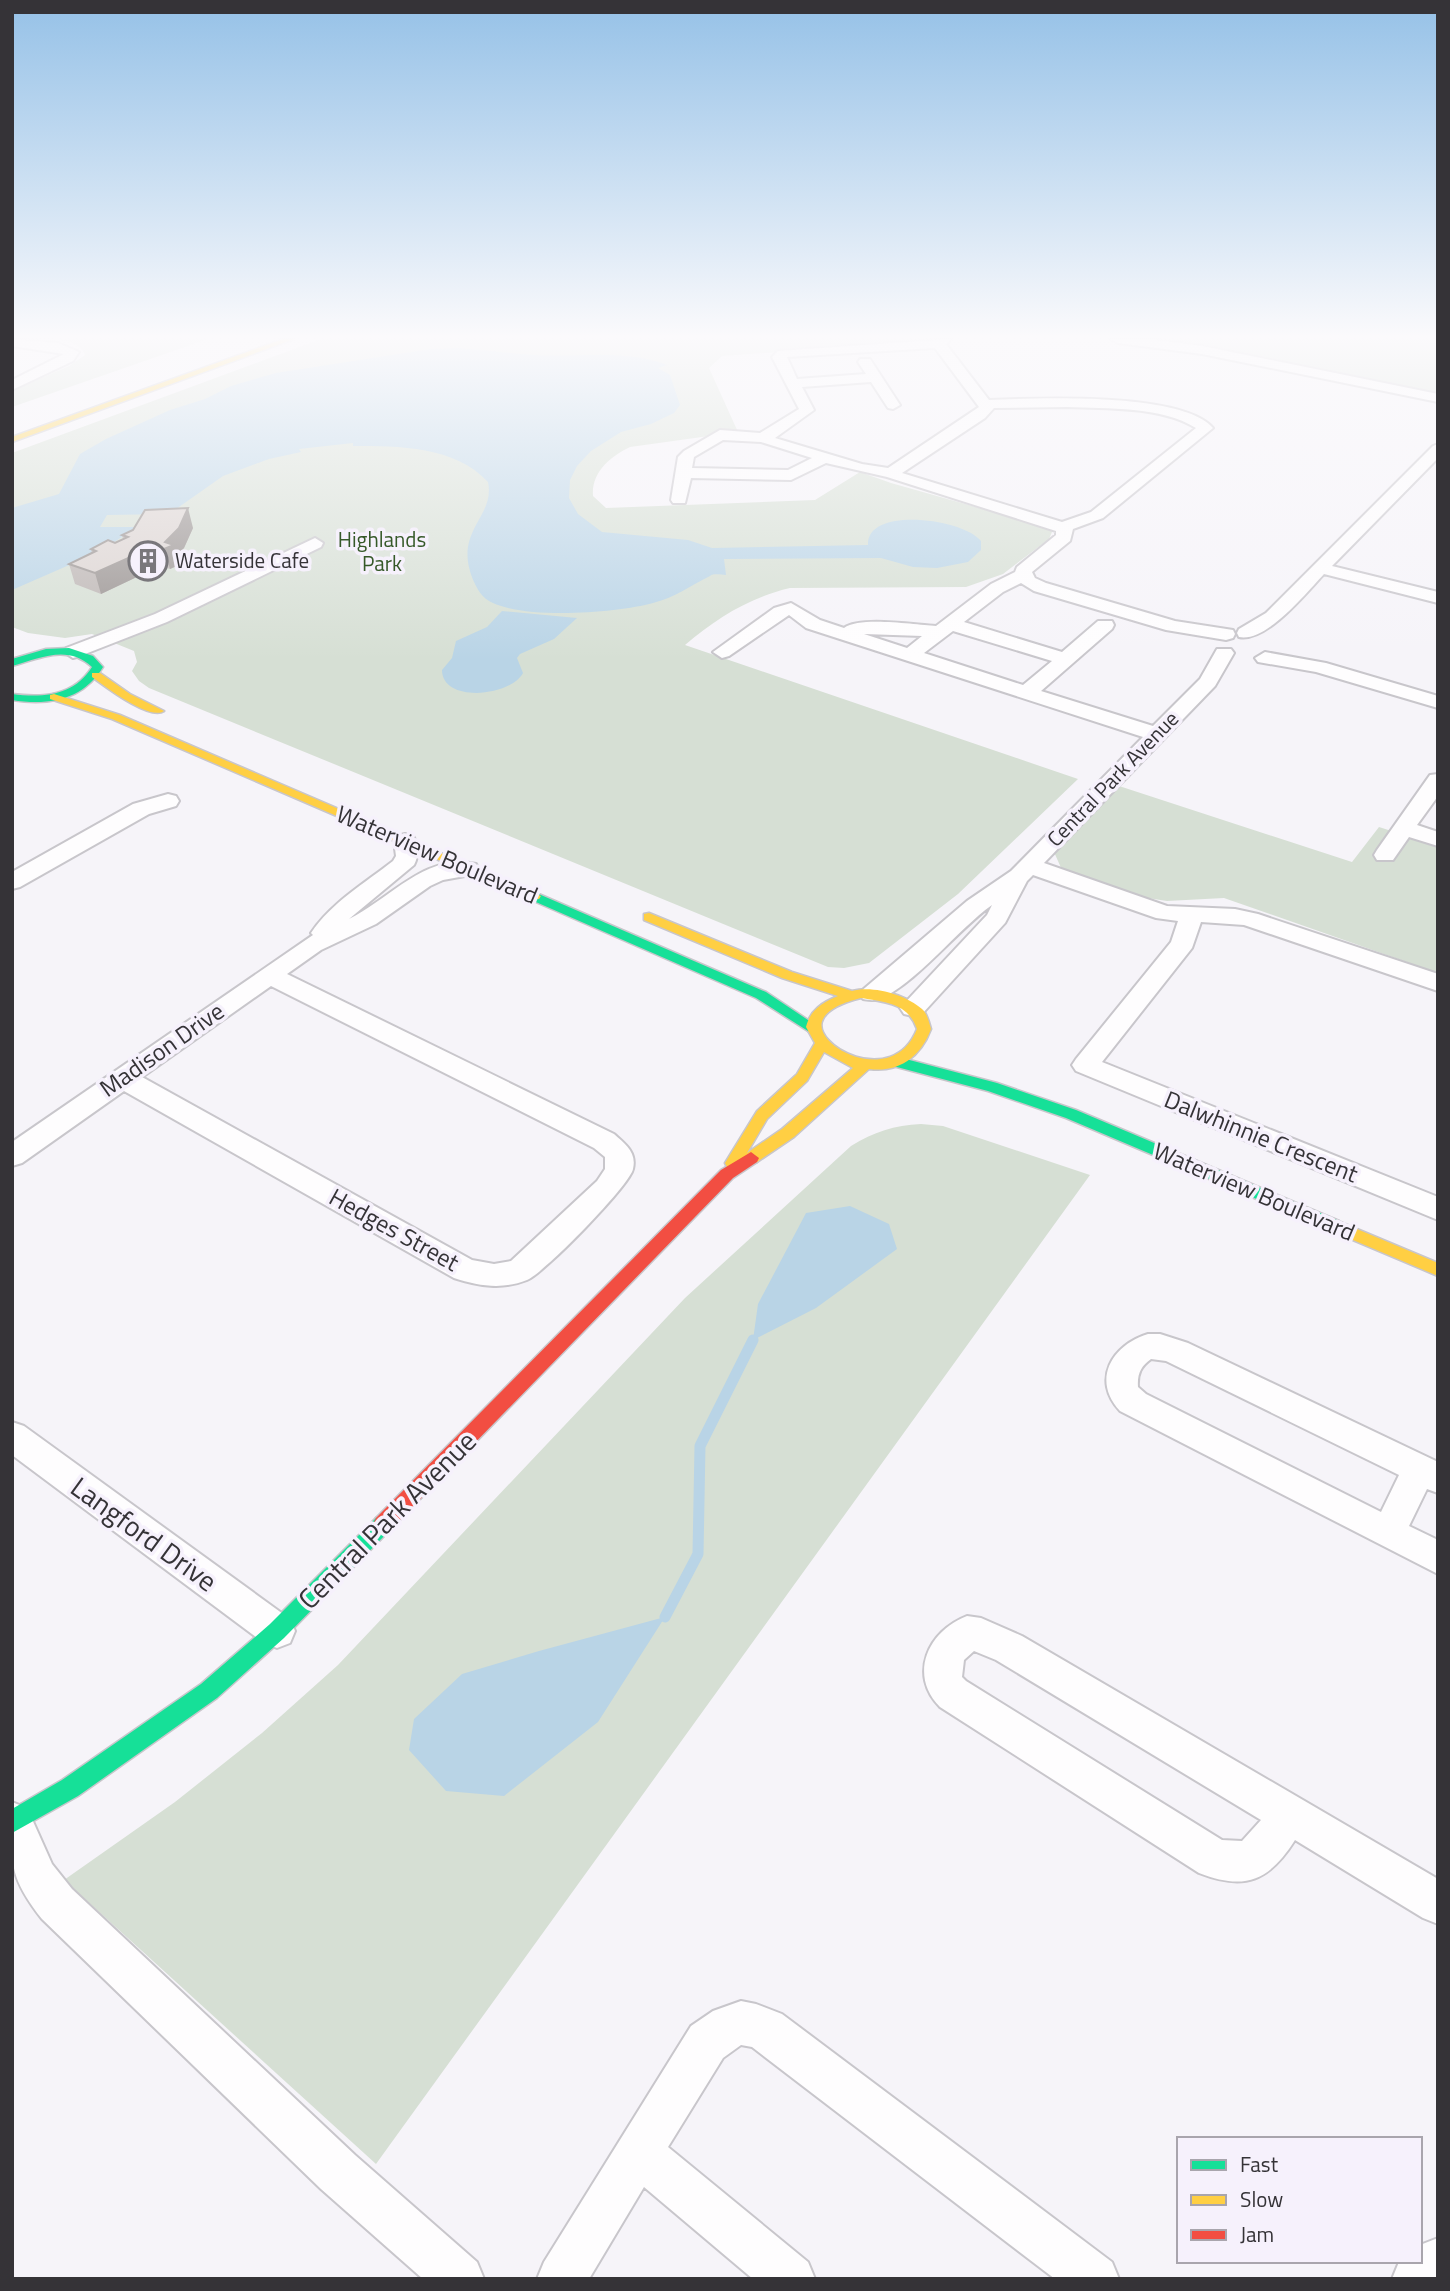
<svg xmlns="http://www.w3.org/2000/svg" width="1450" height="2291" viewBox="0 0 1450 2291" font-family="'Titillium Web',sans-serif">
	<style>
		.green { fill: #d6dfd4 }
		.water { fill: #b9d4e6 }
		.lines { fill: none; stroke-linecap: round; stroke-linejoin: round }
		.stream { stroke: #b9d4e6; stroke-width: 11 }
		.street-casing { stroke: #c8c6cb; stroke-width: 4 }
		.fast-casing { stroke: #c8c6cb; stroke-width: 3 }
		.slow-casing { stroke: #c8c6cb; stroke-width: 3 }
		.jam-casing { stroke: #c8c6cb; stroke-width: 3 }
		.street { fill: #fefdfe; fill-rule: evenodd }
		.fast { fill: #16e098; fill-rule: evenodd }
		.slow { fill: #ffcf43; fill-rule: evenodd }
		.jam { fill: #f24e42; fill-rule: evenodd }
		.wall { fill: #bdb6b4 }
		.shaded-wall { fill: #9a9492 }
		.building { fill: #dcd4d1; stroke: #9a9492; stroke-width: 2 }
		.labels { text-anchor: middle; stroke-width: 7; stroke-linejoin: round; paint-order: stroke }
		.far-park-label { font-size: 21px; fill: #365929; stroke: #f6f1fc }
		.far-poi-label { font-size: 21px; fill: #353337; stroke: #f6f1fc; text-anchor: start }
		.far-street-label { font-size: 21px; fill: #353337; stroke: #f6f1fc }
		.street-label { font-size: 24px; fill: #353337; stroke: #f6f1fc }
		.near-street-label { font-size: 28px; fill: #353337; stroke: #f6f1fc }
	</style>
	<rect width="100%" height="100%" fill="#f6f4f9"/>
	<path class="green" d="M208 339 12 407V391L69 366 85 355C76 332 32 341 12 339Z
		M321 339H927L923 342 722 356 709 368 738 432 630 447C611 456 591 472 593 496L606 508 815 500 860 472 891 483 1050 528 1052 532 1049 539 1003 574 966 587 790 588C748 598 717 618 685 645L1078 779 958 894 869 963 844 968 828 967 149 688 139 681 132 671 137 662 134 651 92 634 65 638 28 633 12 627V453Z
		M1139 339H1438V396Z
		M1116 785 1352 862 1379 827 1438 846V973L1224 898 1167 901 1141 897 1062 870 1054 852Z
		M921 1124 943 1126 1090 1175 376 2164 64 1880 175 1802 262 1733 338 1665 685 1298 851 1146C874 1132 894 1125 921 1124Z"/>
	<path class="water" d="M458 348C483 350 508 353 533 355 578 358 624 349 667 365L658 368 670 375 680 405 674 413 651 424 621 432 591 451 577 466 570 480 569 498 578 514 602 532 688 540 712 548 868 545C866 506 963 518 981 541V550L968 562 937 568 913 567 881 558 724 559 726 575C721 575 714 573 710 576 690 586 676 597 653 603 617 613 517 621 486 599 478 593 471 577 469 567 460 528 495 514 488 482 455 446 399 446 353 446V443L299 449 301 452 269 459 223 476 169 514 107 515 100 527H137L99 552 12 590V508L59 494 80 454 106 439 170 410 205 399 231 386 276 373 431 349Z
		M502 611 577 618 554 639 520 654 517 658 523 673C510 697 442 703 442 670L452 658 456 641 487 627Z
		M850 1206 889 1224 897 1249 816 1308 753 1340 758 1304 806 1213Z
		M665 1617 598 1722 504 1796 446 1791 409 1750 414 1719 462 1674 539 1651Z"/>
	<g class="lines">
		<path class="stream" d="M665 1617 698 1554 700 1446 753 1340"/>
		<g class="street-casing">
			<path id="street" d="M12 339 58 343 79 352 73 361 12 390V380L64 354 12 346Z
				M951 339 946 344 989 400C1037 398 1182 392 1213 428L1103 518 1073 529 1070 541 1032 572 1035 578 1046 583 1175 621 1233 630 1235 634 1233 638 1226 640 1166 630 1034 591 1021 583 1003 592 964 622 1062 652 1098 621H1112L1114 625 1112 629 1041 691 1153 726 1200 679 1217 649H1231L1234 653 1215 686 1044 863 1167 906 1235 909 1258 914 1438 974V991L1244 925 1201 922 1192 948 1102 1062 1438 1197V1220L1076 1071 1072 1065 1076 1059 1171 942 1178 921 1156 918 1033 875 1027 881 1005 923 922 1014 913 1016 904 1014 900 1008 987 915 992 905C958 929 915 985 879 999 873 1001 869 1000 863 999L859 993 967 901 1011 871 1143 737 806 628 789 615 729 656 722 658 713 652 774 608 791 603 820 620 844 628C860 616 915 625 936 626L991 584 1015 572 1017 567 1056 535V531L887 477 826 463 791 480 691 478 685 503H673L671 500 678 457 684 451 720 430 760 433 799 409 772 357 778 351ZM935 348 979 407 888 468 862 464 775 438 814 410 802 387 871 382 888 408 893 409 900 405 870 359H860L858 362 866 374 797 379 787 357ZM1067 407C1108 409 1161 406 1196 428L1091 512 1062 522 902 473 985 418 994 408ZM723 440 761 442 812 458 788 470 692 468 694 457ZM953 631 1052 661 1023 685 924 653ZM864 634 922 636 907 648Z
				M1111 339H1149L1202 346 1438 394V402L1202 354 1118 343Z
				M1438 444V458L1332 566 1438 592V603L1324 574C1307 592 1266 643 1239 637L1237 633 1239 629 1266 613 1433 446Z
				M315 538 323 543 321 547 167 622 80 656 73 658 64 652 66 648 155 614Z
				M1265 652 1326 663 1438 696V708L1316 672 1258 662 1255 658Z
				M1438 774V796L1417 825 1438 832V846L1409 837 1393 860H1377L1374 855 1377 850 1430 775Z
				M168 794 176 796 179 801 176 806 149 814 20 887 12 889V872L133 804Z
				M405 834 413 836C419 845 419 855 414 865L349 919C389 900 426 852 476 864L479 869 476 874 443 880 430 886 376 924 321 950 287 974 614 1134C625 1144 637 1152 633 1169 630 1185 543 1274 527 1280 502 1290 479 1286 454 1278L124 1091 22 1163 12 1166V1142L313 935 311 933C331 903 365 883 393 861L396 856 394 841 397 836ZM271 986 594 1148 605 1157V1169L597 1181 511 1261 494 1264 472 1260 142 1077Z
				M1148 1334H1160L1188 1343 1438 1462V1493L1427 1489 1409 1526 1438 1540V1574L1120 1411C1091 1380 1112 1345 1148 1334ZM1151 1359 1166 1361 1399 1475 1381 1512 1146 1394 1138 1387C1137 1374 1141 1366 1151 1359Z
				M12 1422 24 1426 290 1619 295 1631 290 1643 277 1648 264 1643 12 1455Z
				M967 1616 981 1618 1022 1636 1438 1879V1924L1423 1918 1295 1840C1269 1881 1245 1891 1199 1873L940 1707C908 1675 928 1631 967 1616ZM974 1651 996 1660 1261 1820 1242 1841 1222 1840 966 1681 962 1677 964 1660Z
				M12 1802 27 1808 52 1864 72 1889 355 2155 477 2262 484 2279H423L321 2189 42 1919C5 1872 12 1858 12 1802Z
				M741 2001 756 2004 782 2014 1112 2262 1119 2279H1055L752 2047 741 2045 723 2058 668 2147 808 2262 815 2279H753L644 2187 589 2279H537L544 2262 691 2026 713 2011Z
				M1438 2238V2279H1392L1399 2262 1420 2261V2245Z"/>
		</g>
		<g class="fast-casing">
			<path id="fast" d="M69 648 93 656 103 667C83 700 49 706 12 700V694C43 698 74 696 92 667 68 644 40 658 12 666V659L46 649Z
				M534 892 766 992 820 1028 813 1033 808 1031 756 998 529 899V893Z
				M898 1057 997 1083 1076 1110 1339 1221 1341 1225 1339 1229H1327L1066 1118 988 1091 893 1066 891 1062Z
				M383 1515 390 1518 393 1524 390 1530 284 1638 217 1698 78 1796 12 1833V1809L62 1780 201 1684 270 1624 376 1518Z"/>
		</g>
		<g class="slow-casing">
			<path id="slow" d="M283 339H294L12 442V437Z
				M92 673H100L130 694 164 711C150 721 106 687 92 677Z
				M54 694 120 715 541 896 539 899H529L112 719 50 699V695Z
				M649 913 792 972 852 991C873 985 906 995 922 1009 927 1013 929 1022 931 1029 921 1056 900 1073 869 1069L794 1137 757 1162 751 1164 744 1159 739 1167H727L725 1163 757 1111 797 1074 815 1043 806 1027C810 1010 823 1002 838 996L782 978 644 920V914ZM861 998C885 1002 908 1003 917 1029 893 1090 809 1045 823 1019 829 1007 849 1001 861 998ZM824 1052 853 1068 782 1129 747 1153 767 1119 807 1081Z
				M1333 1219 1438 1263V1276L1327 1229 1325 1225 1327 1221Z"/>
		</g>
		<g class="jam-casing">
			<path id="jam" d="M751 1152 759 1158 757 1162 733 1178 390 1530 383 1533 376 1530 373 1524 376 1518 721 1170Z"/>
		</g>
		<use href="#street" class="street"/>
		<use href="#fast" class="fast"/>
		<use href="#slow" class="slow"/>
		<use href="#jam" class="jam"/>
	</g>
	<path class="wall" d="M193 528 184 548 177 555 179 565 170 569 160 566 101 594 75 584 69 564 92 553 91 549 115 543 123 539 122 535Z"/>
	<path class="shaded-wall" d="M188 508 193 528 184 548 177 555 179 565 170 569 164 549 165 542Z
		M155 546 160 566 101 594 95 573Z"/>
	<path class="building" d="M188 508 179 528 165 542 174 545 164 549 155 546 95 573 69 564 96 551 91 549 108 540 115 543 128 537 122 535 133 530 145 510Z"/>
	<linearGradient id="sky" x2="0" y2="1"><stop stop-color="#95c1e7"/><stop offset="0.51" stop-color="#fbfafc"/><stop offset="1" stop-color="#fbfafc" stop-opacity="0"/></linearGradient>
	<rect width="1450" height="660" fill="url(#sky)"/>
	<defs>
		<g id="building-ring" transform="scale(2.0125)"><circle r="9.5" fill="#f6f1fc" stroke="#79777b" stroke-width="1.5"/><path d="M-4-6H4V6H1V3H-1V6H-4ZM-2.5-4.3h1.7v1.8h-1.7ZM.8-4.3h1.7v1.8H.8ZM-2.5-1h1.7V.8h-1.7ZM.8-1h1.7V.8H.8Z" fill="#79777b"/></g>
	</defs>
	<g fill-rule="evenodd">
		<use href="#building-ring" x="148" y="561"/>
	</g>
	<g class="labels">
		<g class="far-park-label">
			<text x="382" y="547">Highlands<tspan x="382" dy="24">Park</tspan></text>
		</g>
		<g class="far-poi-label">
			<text x="175" y="568">Waterside Cafe</text>
		</g>
		<g class="far-street-label">
			<text transform="translate(1113 779) rotate(-46)" y="7">Central Park Avenue</text>
		</g>
		<g class="street-label">
			<text transform="translate(437 855) rotate(23)" y="8">Waterview Boulevard</text>
			<text transform="translate(162 1050) rotate(-35)" y="8">Madison Drive</text>
			<text transform="translate(1261 1137) rotate(22)" y="8">Dalwhinnie Crescent</text>
			<text transform="translate(1254 1192) rotate(23)" y="8">Waterview Boulevard</text>
			<text transform="translate(394 1230) rotate(29)" y="8">Hedges Street</text>
		</g>
		<g class="near-street-label">
			<text transform="translate(387 1520) rotate(-45)" y="10">Central Park Avenue</text>
			<text transform="translate(144 1534) rotate(36)" y="10">Langford Drive</text>
		</g>
	</g>
	<rect width="1450" height="2291" fill="none" stroke="#353337" stroke-width="28"/>
	<rect x="1177" y="2137" width="245" height="126" fill="#f6f1fc" stroke="#a9a5ad" stroke-width="2"/>
	<rect x="1191" y="2160" width="35" height="10" fill="#16e098" stroke="#a9a5ad" stroke-width="2"/>
	<text x="1240" y="2172" font-size="21" fill="#353337">Fast</text>
	<rect x="1191" y="2195" width="35" height="10" fill="#ffcf43" stroke="#a9a5ad" stroke-width="2"/>
	<text x="1240" y="2207" font-size="21" fill="#353337">Slow</text>
	<rect x="1191" y="2230" width="35" height="10" fill="#f24e42" stroke="#a9a5ad" stroke-width="2"/>
	<text x="1240" y="2242" font-size="21" fill="#353337">Jam</text>
</svg>
